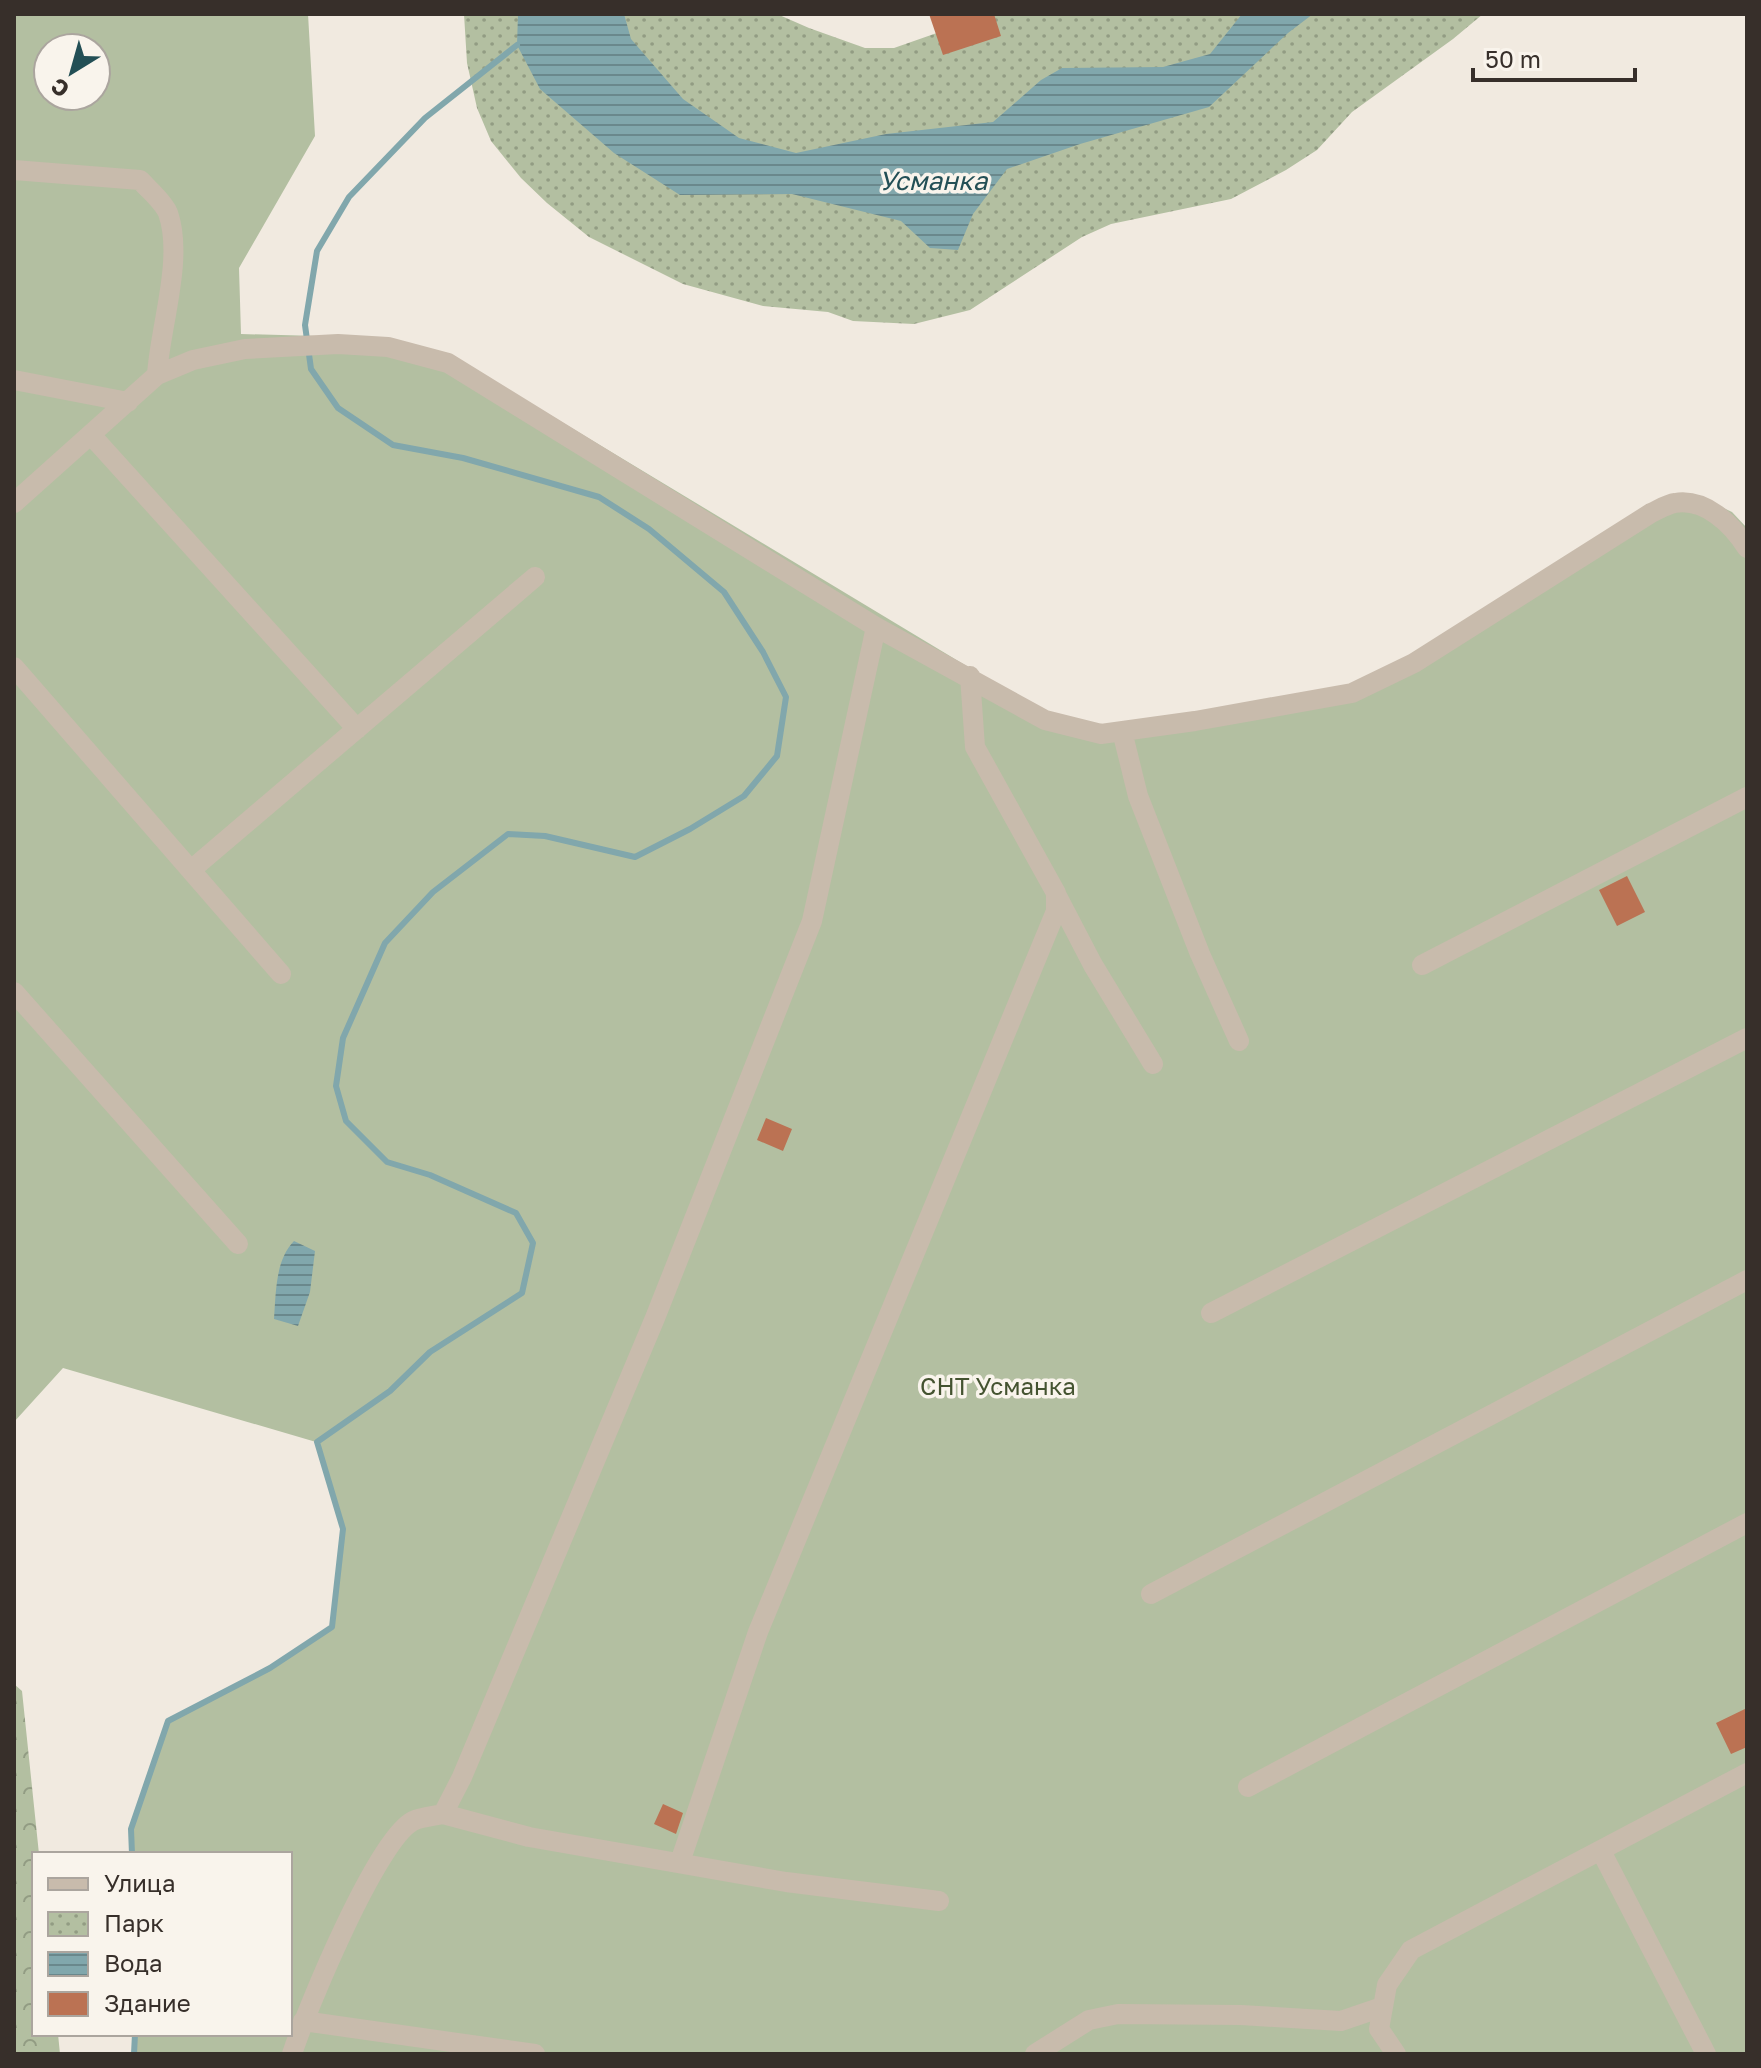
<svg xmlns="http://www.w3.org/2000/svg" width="1761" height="2068" viewBox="0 0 1761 2068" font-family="'Golos Text',sans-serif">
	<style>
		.green { fill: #b3bfa1; fill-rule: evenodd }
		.forest { fill: url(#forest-crowns) }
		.park { fill: url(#park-dots) }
		.water { fill: url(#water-rules) }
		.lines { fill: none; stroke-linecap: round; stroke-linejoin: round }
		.stream { stroke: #81a7ac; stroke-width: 6 }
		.building { fill: #bb7253 }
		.street { stroke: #c8bbac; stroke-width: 20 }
		.labels { text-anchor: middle; stroke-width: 7; stroke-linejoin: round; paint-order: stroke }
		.park-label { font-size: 24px; fill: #445330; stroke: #f9f4ec }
		.water-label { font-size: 26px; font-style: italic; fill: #234f55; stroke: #f9f4ec }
	</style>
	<defs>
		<pattern id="forest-crowns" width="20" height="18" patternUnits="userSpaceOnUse" patternTransform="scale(2)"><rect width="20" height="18" fill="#b3bfa1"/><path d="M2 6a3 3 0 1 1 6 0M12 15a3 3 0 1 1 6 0" fill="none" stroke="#929c83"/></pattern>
		<pattern id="park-dots" width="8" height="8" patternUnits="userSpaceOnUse" patternTransform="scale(2)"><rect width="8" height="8" fill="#b3bfa1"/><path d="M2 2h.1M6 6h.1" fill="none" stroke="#929c83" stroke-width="1.8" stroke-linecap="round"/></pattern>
		<pattern id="water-rules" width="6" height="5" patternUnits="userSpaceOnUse" patternTransform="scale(2)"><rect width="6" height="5" fill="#81a7ac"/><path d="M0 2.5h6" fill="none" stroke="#6a888c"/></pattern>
	</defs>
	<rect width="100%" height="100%" fill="#f1eae0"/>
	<path class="green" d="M14 14H308L315 136 239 268 241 334 389 338 452 356 1048 715 1101 727 1349 687 1410 657 1694 494 1732 512 1747 528V2054H134L135 2034H290V1854H132L131 1829 168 1721 270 1668 332 1627 343 1529 316 1442 63 1368 14 1422ZM48 48H96V96H48Z"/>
	<path class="forest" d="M14 1684 22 1691 39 1854H34V2034H58L60 2054H14Z"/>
	<path class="park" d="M464 14H777L809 28 865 48H894L991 14H1483L1453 39 1352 112 1317 150 1286 170 1231 199 1111 224 1082 237 970 310 914 324 853 321 828 312 763 306 683 284 589 237 547 203 521 178 491 141 477 108 467 63Z"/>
	<path class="water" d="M518 14H624L631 39 683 99 739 138 796 153 886 134 993 122 1041 80 1062 68 1163 67 1210 54 1242 14H1313L1288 33 1209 107 1080 144 1007 169 973 214 958 250 930 248 901 221 792 194 680 195 614 153 540 89 517 45Z
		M294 1241 315 1251 310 1292 298 1326 274 1319C276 1294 275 1260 294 1241Z"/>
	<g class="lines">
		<path class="stream" d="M132 1854 131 1829 168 1721 270 1668 332 1627 343 1529 317 1442 390 1391 430 1352 522 1293 533 1243 516 1213 430 1175 387 1162 346 1121 336 1086 343 1038 385 943 433 892 508 834 545 836 635 857 690 829 744 796 777 756 786 697 763 652 724 592 649 529 599 497 463 458 393 445 338 408 311 369 305 325 317 251 349 197 425 118 517 45
			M134 2054 135 2034"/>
	</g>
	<path class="building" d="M929 14H994L1001 36 943 55Z
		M1627 876 1645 912 1617 926 1599 890Z
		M766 1118 792 1129 783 1151 757 1140Z
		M1747 1708V1747L1731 1754 1716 1723Z
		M663 1804 683 1813 676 1834 654 1824Z"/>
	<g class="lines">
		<path class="street" d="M14 170 140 180C148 189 163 201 168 213 184 259 160 326 157 375
			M14 380 128 402
			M91 435 357 729
			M14 503 157 375 193 360 245 349 338 344 388 347 448 363 876 627 1045 720 1101 734 1195 721 1352 693 1414 663 1651 513C1658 510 1667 504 1675 503 1705 498 1732 524 1747 548
			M14 667 281 974
			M1122 731 1138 796 1200 954 1239 1041
			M191 870 535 577
			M1056 894 1093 965 1153 1064
			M1422 965 1747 797
			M14 992 238 1244
			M1211 1313 1747 1038
			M1151 1594 1747 1280
			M1248 1787 1747 1523
			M443 1814 529 1837 786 1882 939 1901
			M1601 1851 1706 2054
			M680 1862 758 1632 1056 911V893L975 747 970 676
			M303 2021 535 2054
			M292 2054C306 2011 377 1839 413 1821 421 1817 434 1816 443 1814L462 1777 655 1318 812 921 876 627
			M1035 2054 1089 2020 1118 2014 1241 2015 1341 2021 1382 2007
			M1396 2054 1379 2029 1387 1985 1411 1950 1747 1773"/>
	</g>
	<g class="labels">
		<g class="park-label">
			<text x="998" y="1395">СНТ Усманка</text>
		</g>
		<g class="water-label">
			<text x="933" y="190">Усманка</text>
		</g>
	</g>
	<rect width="1761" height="2068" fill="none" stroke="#372f2a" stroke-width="32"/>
	<rect x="32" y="1852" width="260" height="184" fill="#f9f4ec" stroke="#aba59e" stroke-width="2"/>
	<rect x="48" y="1878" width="40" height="12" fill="#c8bbac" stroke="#aba59e" stroke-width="2"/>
	<text x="104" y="1892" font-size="24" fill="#372f2a">Улица</text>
	<rect x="48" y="1912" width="40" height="24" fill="url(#park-dots)" stroke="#aba59e" stroke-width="2"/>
	<text x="104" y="1932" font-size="24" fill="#372f2a">Парк</text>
	<rect x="48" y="1952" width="40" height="24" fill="url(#water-rules)" stroke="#aba59e" stroke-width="2"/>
	<text x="104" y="1972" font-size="24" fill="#372f2a">Вода</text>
	<rect x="48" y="1992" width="40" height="24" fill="#bb7253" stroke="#aba59e" stroke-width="2"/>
	<text x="104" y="2012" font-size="24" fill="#372f2a">Здание</text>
	<g transform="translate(72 72) rotate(217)"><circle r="38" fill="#f9f4ec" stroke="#aba59e" stroke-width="2"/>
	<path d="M0-6L14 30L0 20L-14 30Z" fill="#234f55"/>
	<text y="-12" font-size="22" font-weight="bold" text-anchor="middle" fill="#372f2a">С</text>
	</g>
	<path d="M1473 68v12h162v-12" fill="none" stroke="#372f2a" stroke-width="4"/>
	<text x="1485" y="68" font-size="24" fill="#372f2a" stroke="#f9f4ec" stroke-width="6" paint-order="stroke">50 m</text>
</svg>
